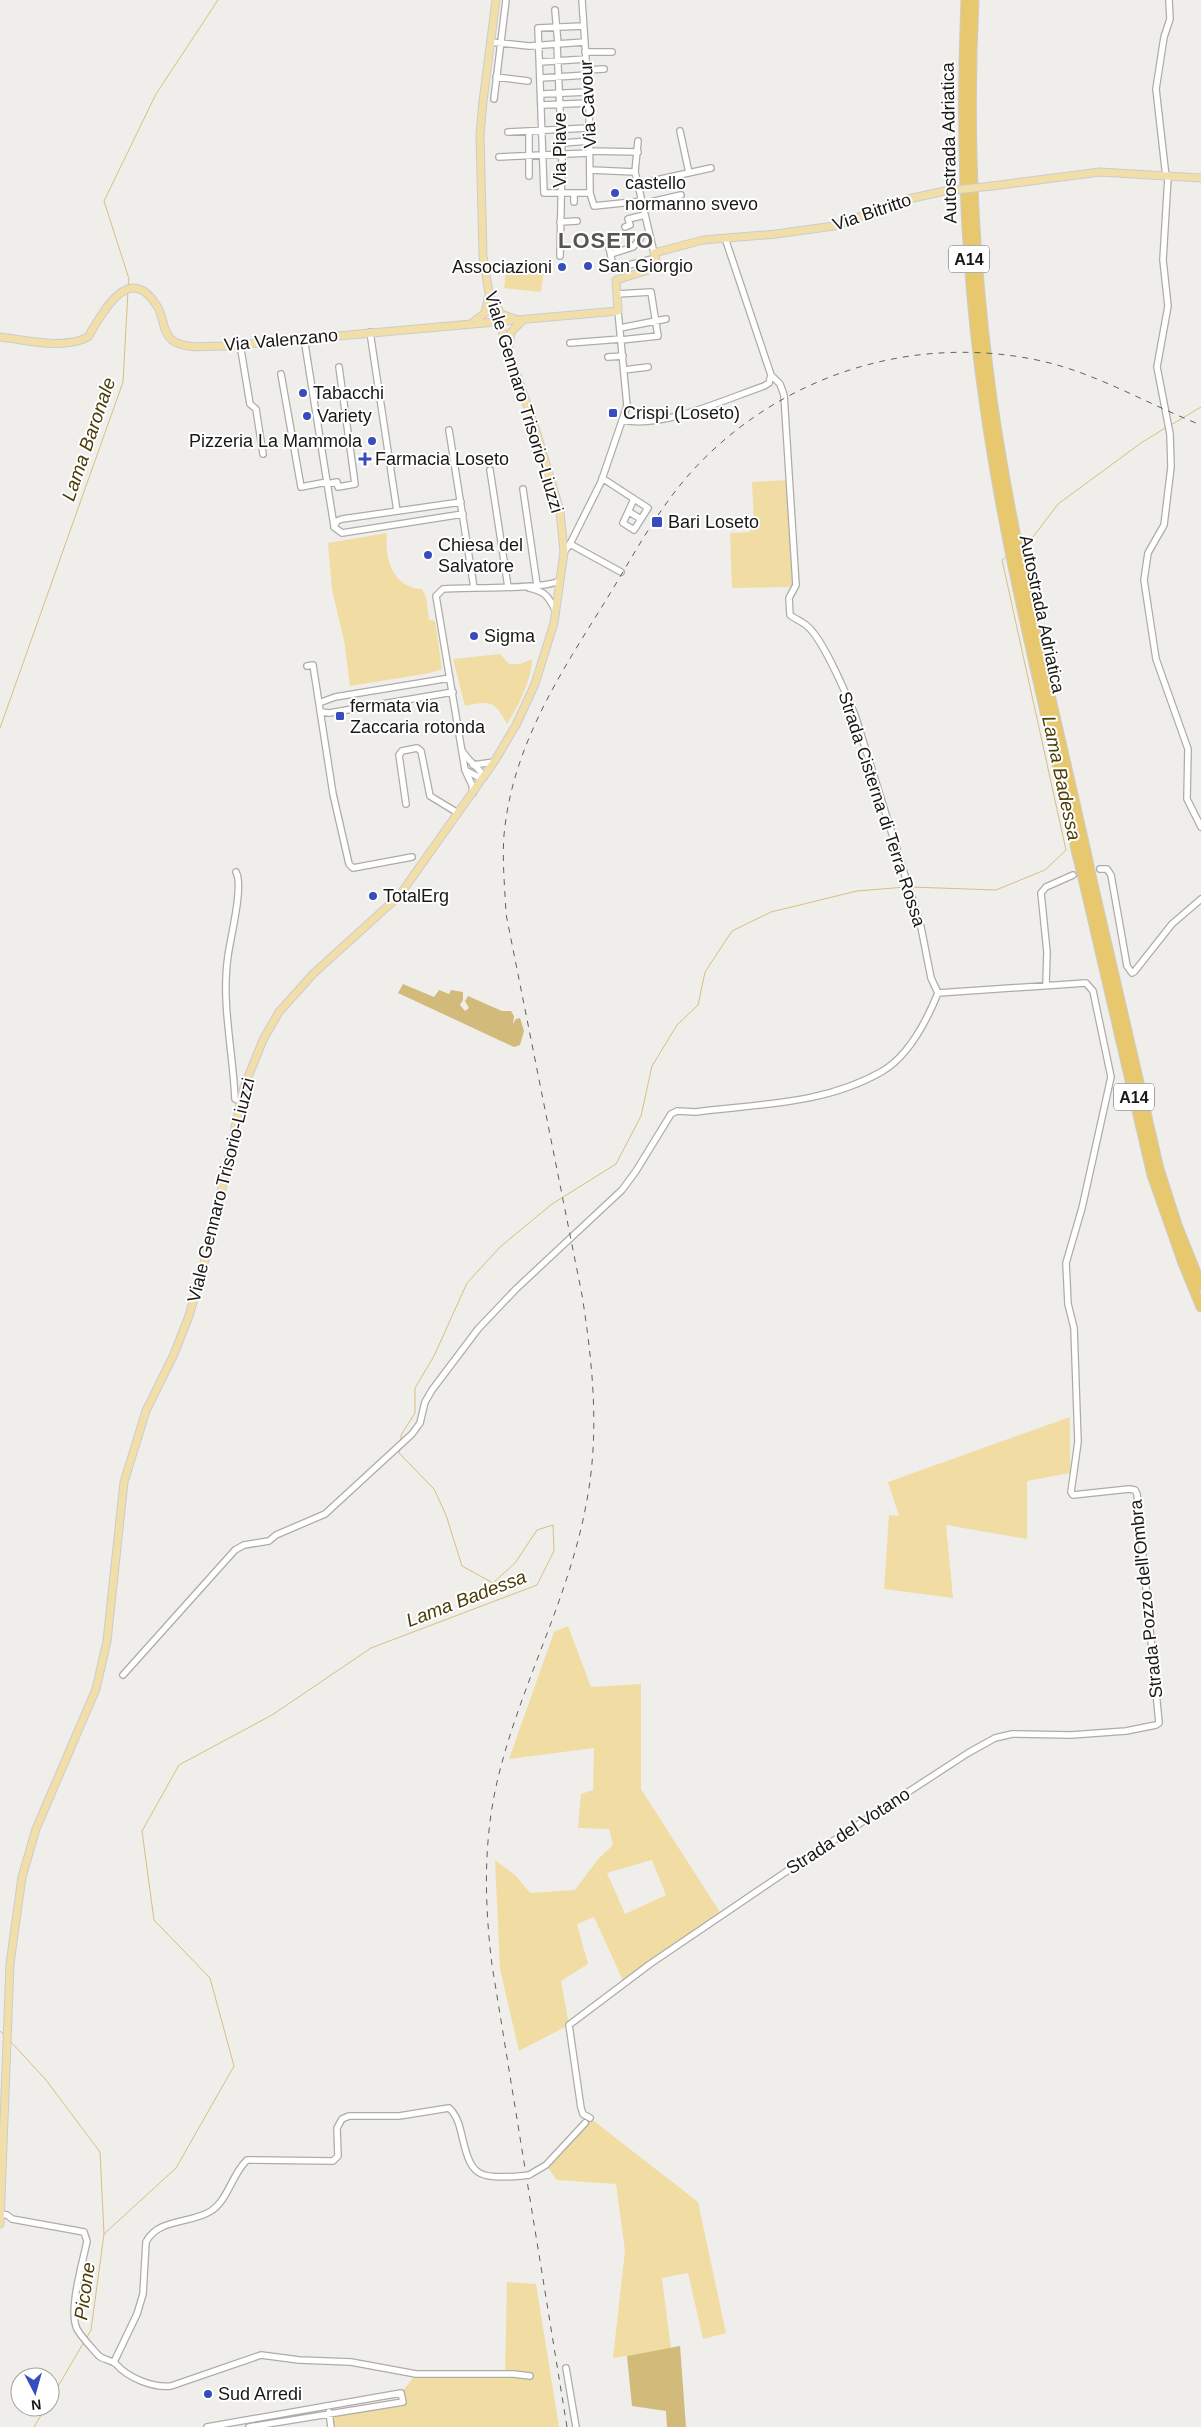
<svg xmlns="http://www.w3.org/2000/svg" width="1201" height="2427" viewBox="0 0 1201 2427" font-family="Arial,sans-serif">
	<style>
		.green { fill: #f1dca3; fill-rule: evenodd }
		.forest { fill: #d2ba7b }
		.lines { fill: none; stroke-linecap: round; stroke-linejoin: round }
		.stream { stroke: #d6bf7f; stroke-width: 1 }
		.minor-casing { stroke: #aeaca9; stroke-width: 8 }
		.major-casing { stroke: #ccc; stroke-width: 9 }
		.highway-casing { stroke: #ccc; stroke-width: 11 }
		.minor { stroke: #fff; stroke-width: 5.5 }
		.major { stroke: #f1dea9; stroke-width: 7 }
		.highway { stroke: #e8c86f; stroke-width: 9 }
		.rail { stroke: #61605e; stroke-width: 1; stroke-dasharray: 6 6; stroke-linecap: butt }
		.minor-bridge-casing { stroke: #aeaca9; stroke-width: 8; stroke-linecap: butt }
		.major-bridge-casing { stroke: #ccc; stroke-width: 9; stroke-linecap: butt }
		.highway-bridge-casing { stroke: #ccc; stroke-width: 11; stroke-linecap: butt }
		.minor-bridge { stroke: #fff; stroke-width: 5.5 }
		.major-bridge { stroke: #f1dea9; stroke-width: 7 }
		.highway-bridge { stroke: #e8c86f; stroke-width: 9 }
		.poi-dot { fill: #374cbe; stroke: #fff; stroke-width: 2 }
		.labels { text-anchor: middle; stroke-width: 4; stroke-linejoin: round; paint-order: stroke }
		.shield { fill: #fff; stroke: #5e5d5d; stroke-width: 1 }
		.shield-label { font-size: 16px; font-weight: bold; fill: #191817 }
		.street-label { font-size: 18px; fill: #191817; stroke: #fff }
		.poi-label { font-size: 18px; fill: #191817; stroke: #fff; text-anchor: start }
		.water-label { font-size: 19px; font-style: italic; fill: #4c3c07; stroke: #fff }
		.district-label { font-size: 22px; font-weight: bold; letter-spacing: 1px; fill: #565552; stroke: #fff }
	</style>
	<rect width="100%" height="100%" fill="#f0eeeb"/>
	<path class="green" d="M507 264 544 269 541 292 504 288Z
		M788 480 793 587 732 588 730 533 750 532V524H754L752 482Z
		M387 533C384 558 393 588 422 589L426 597 429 620 435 621 442 669 430 673 350 686 344 640 332 590 328 543Z
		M500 654 509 664H520L532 659C532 678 518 708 507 724 494 700 490 701 465 706L453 659Z
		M1070 1417V1473L1027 1481V1539L946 1525 953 1598 884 1589 889 1515 899 1516 888 1482Z
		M568 1626 591 1687 641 1684V1789L723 1917 624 1983 594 1917 577 1924 588 1964 561 1981 569 2025 519 2051 500 1969 495 1860 516 1876 530 1893 575 1890 598 1859 613 1845 609 1829 578 1828 581 1794 593 1790 594 1748 509 1759 554 1632ZM652 1860 666 1895 625 1914 607 1873Z
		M590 2118 698 2202 726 2333 703 2339 688 2273 662 2278 671 2349 613 2358 625 2251 616 2184 557 2180 546 2165Z
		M507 2282 536 2284 559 2427H331L329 2413 403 2402 401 2393 416 2374H505Z"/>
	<path class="forest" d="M403 984 434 997 439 990 449 994 451 990 463 992V1000L460 1005 465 1011 469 1008 465 1001 468 996 502 1011H511L514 1016 513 1024 516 1019 520 1018 524 1031 520 1045 514 1047 398 993Z
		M680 2346 686 2427H667L666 2411 632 2406 627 2356Z"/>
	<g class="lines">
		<path class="stream" d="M128 287 129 279 104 201 156 94 218 0
			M1171 425 1201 407
			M1021 547 1030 541 1058 504 1141 443 1167 427
			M0 728 123 382 128 291
			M910 887 996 890 1045 870 1066 850 1002 560 1007 556
			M401 1442V1435L415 1413V1388L434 1356 467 1283 500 1247 552 1204 616 1164 641 1116 652 1066 677 1025 698 1005 705 972 732 931 771 912 857 891 906 887
			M0 2031 5 2036
			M11 2042 46 2080 100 2152 104 2234 91 2330 86 2339
			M104 2234 176 2168 234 2066 210 1978 154 1920 142 1831 179 1765 272 1715 371 1648 537 1585 554 1551 553 1525 537 1530 515 1563 493 1583 462 1566 446 1515 434 1489 399 1453 400 1449
			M50 2400 84 2342
			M34 2427 46 2407"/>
		<g class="minor-casing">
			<path id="minor" d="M582 0 589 103 590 193 594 206 642 201
				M555 10 558 44
				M583 26 538 28 544 193H590
				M490 42 529 46 585 42
				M557 44 562 155 560 256
				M585 52H612
				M540 62 586 59
				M587 70 604 69
				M496 77 528 81
				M541 78 587 75
				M542 94 588 92
				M494 99 506 0
				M542 105 589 103
				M680 131 689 173
				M508 132 589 128
				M638 141 635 172 654 253
				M562 143 590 141
				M590 151 638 152
				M499 157 590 153
				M591 170 635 172
				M529 176V131
				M1166 177 1156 89 1164 37 1170 19 1169 0
				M1168 177 1163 260 1168 306 1157 367 1170 434 1171 467 1164 525 1148 553 1144 580 1156 659 1188 749 1187 799 1201 827
				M638 184 711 168
				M574 202V193
				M642 204 681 195
				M560 222 577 221
				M625 227 630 225 628 219 645 215
				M725 238 771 375 780 384 784 395 796 585 789 598 790 615C795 619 801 621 806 625 823 638 846 694 855 715L921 927 931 978 938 993
				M608 243 614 270
				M611 254 633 247 640 239
				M613 269 656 258
				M617 294 651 292 658 336 621 340
				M620 328 666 319
				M370 332 397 511
				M304 338 334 526
				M570 343 621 339
				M240 344 250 404 256 409 263 454
				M608 357 623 356
				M624 370 648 367
				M281 374 301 487 327 482
				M623 420C662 429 726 399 764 386L769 383 771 375
				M449 430 474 588
				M490 470 508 587
				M602 478 648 508 634 530 623 523 634 499
				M327 484 337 482 338 487 355 484 339 367
				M523 489 537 585
				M461 502 342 519 337 521 334 527 342 533 463 514
				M629 512 641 519
				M570 544 621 572
				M564 552 570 544 601 482 627 406 618 311
				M529 588C545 591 549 597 556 612
				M307 666 313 665 333 794 349 864 353 868 412 857
				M319 703 335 697 450 678
				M321 712 329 713 453 692
				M463 752C469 762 479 767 484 777
				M473 765 494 762
				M465 770 482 779
				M473 793 472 785 465 770 436 596 443 589C462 587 551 590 560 580
				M406 804 399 755 402 751 417 748 421 751 430 796 458 813
				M1100 869H1107L1111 875 1127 966 1132 973 1134 972 1172 924 1201 899
				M236 872C244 886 230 939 228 956 221 1003 233 1051 235 1099L240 1101
				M1046 985 1047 952 1041 893 1046 887 1073 875
				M123 1675 235 1550 244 1545 269 1541 276 1535 325 1514 412 1434 420 1423 425 1402 432 1390 478 1329 516 1289 622 1190 636 1171 671 1114 677 1111 696 1112C759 1104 825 1104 881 1072 908 1057 927 1020 938 993
				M590 2118 583 2114 581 2108 569 2025 650 1964 793 1867 968 1753 995 1738 1012 1734 1071 1735 1126 1731 1156 1725 1159 1723 1137 1494 1135 1490 1129 1489 1073 1495 1071 1492 1078 1442 1074 1328 1068 1304 1066 1263 1082 1208 1111 1077 1093 991 1086 983 938 993
				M529 2175 546 2165 585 2123
				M0 2214 7 2215 12 2219 84 2232 87 2241C83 2262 68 2310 77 2329 82 2338 92 2348 99 2356 104 2360 111 2360 116 2364 128 2378 153 2388 171 2386L261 2355 299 2360 351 2362 416 2374H514L530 2376
				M114 2362 137 2314 143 2294 146 2242C158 2218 191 2224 211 2211 228 2200 232 2174 247 2160L333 2161 338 2156 337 2128 342 2119 349 2116H399L449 2108C456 2114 459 2123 461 2132 471 2176 475 2179 521 2176
				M566 2368 576 2427
				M329 2412 331 2427
				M207 2427 401 2393 403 2402 249 2427"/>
		</g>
		<g class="major-casing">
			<path id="major" d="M992 186 1100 172 1201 178
				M496 306 501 314 515 319
				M472 323 485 313 489 295
				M0 337C27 340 63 350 88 337 102 314 129 260 157 306 164 316 162 332 172 340 185 350 210 346 225 346L618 311 616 280 658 267 654 253 703 240 776 234 834 226 908 199 945 191
				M509 346 511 332 523 320
				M0 2224 10 1964 22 1877 36 1829 96 1689 107 1641 124 1482 146 1411 174 1354 189 1316 211 1238 244 1087 263 1040 279 1012 313 974 399 896 494 762 516 725 535 684 554 623 564 552 560 511 537 434 489 293 483 256 480 135 483 101 496 0"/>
		</g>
		<g class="highway-casing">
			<path id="highway" d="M966 0C960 136 965 272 985 407 1006 557 1045 706 1077 854
				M974 0C967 136 974 272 993 406 1015 556 1053 704 1086 852
				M1092 880 1159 1169 1177 1225 1201 1285
				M1084 882 1152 1175 1183 1263 1201 1307"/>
		</g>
		<use href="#minor" class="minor"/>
		<use href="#major" class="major"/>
		<use href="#highway" class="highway"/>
		<path class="rail" d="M567 2427 492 1965C484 1900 483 1834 500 1770 523 1680 569 1597 586 1505 600 1435 593 1365 582 1295L506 914C505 888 502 862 504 835 512 748 558 677 603 605 631 560 657 509 694 469 784 372 921 331 1050 363 1103 377 1150 405 1201 425"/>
		<g class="minor-bridge-casing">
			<path id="minor-bridge" d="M521 2176 529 2175"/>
		</g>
		<g class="major-bridge-casing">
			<path id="major-bridge" d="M945 191 992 186"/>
		</g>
		<g class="highway-bridge-casing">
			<path id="highway-bridge" d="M1086 852 1092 880
				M1077 854 1084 882"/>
		</g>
		<use href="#minor-bridge" class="minor-bridge"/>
		<use href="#major-bridge" class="major-bridge"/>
		<use href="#highway-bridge" class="highway-bridge"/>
	</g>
	<g class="poi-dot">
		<circle cx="615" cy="193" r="5"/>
		<circle cx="588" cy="266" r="5"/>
		<circle cx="562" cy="267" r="5"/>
		<circle cx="303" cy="393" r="5"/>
		<rect x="608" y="408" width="10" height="10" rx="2.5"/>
		<circle cx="307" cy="416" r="5"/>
		<circle cx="372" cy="441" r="5"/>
		<path d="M362.5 451.5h5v5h5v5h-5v5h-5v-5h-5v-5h5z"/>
		<rect x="651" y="516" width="12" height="12" rx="2.5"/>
		<circle cx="428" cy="555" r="5"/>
		<circle cx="474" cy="636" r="5"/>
		<rect x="335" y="711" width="10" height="10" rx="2.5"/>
		<circle cx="373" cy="896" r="5"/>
		<circle cx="208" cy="2394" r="5"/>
	</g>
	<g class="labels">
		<g class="shield">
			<rect x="949" y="245.5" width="40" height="27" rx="4"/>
			<rect x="1114" y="1083.5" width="40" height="27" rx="4"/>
		</g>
		<g class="shield-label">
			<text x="969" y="265">A14</text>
			<text x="1134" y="1103">A14</text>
		</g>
		<g class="street-label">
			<text transform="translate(588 104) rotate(-93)" y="6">Via Cavour</text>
			<text transform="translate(949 143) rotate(-91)" y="6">Autostrada Adriatica</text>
			<text transform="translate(560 150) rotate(-90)" y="6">Via Piave</text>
			<text transform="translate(872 212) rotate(-19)" y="6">Via Bitritto</text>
			<text transform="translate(281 340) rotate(-5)" y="6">Via Valenzano</text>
			<text transform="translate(524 402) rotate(73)" y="6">Viale Gennaro Trisorio-Liuzzi</text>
			<text transform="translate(1042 614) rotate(78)" y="6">Autostrada Adriatica</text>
			<text transform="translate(882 809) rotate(72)" y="6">Strada Cisterna di Terra Rossa</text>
			<text transform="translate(221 1190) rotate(-76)" y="6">Viale Gennaro Trisorio-Liuzzi</text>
			<text transform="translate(1146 1599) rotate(-96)" y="6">Strada Pozzo dell'Ombra</text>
			<text transform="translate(848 1831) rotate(-33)" y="6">Strada del Votano</text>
		</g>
		<g class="poi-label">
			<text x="625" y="189">castello<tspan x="625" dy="21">normanno svevo</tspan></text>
			<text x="598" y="272">San Giorgio</text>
			<text x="552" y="273" text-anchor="end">Associazioni</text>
			<text x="313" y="399">Tabacchi</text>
			<text x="623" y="419">Crispi (Loseto)</text>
			<text x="317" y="422">Variety</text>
			<text x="362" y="447" text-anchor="end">Pizzeria La Mammola</text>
			<text x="375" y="465">Farmacia Loseto</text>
			<text x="668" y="528">Bari Loseto</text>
			<text x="438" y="551">Chiesa del<tspan x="438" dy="21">Salvatore</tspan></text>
			<text x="484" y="642">Sigma</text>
			<text x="350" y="712">fermata via<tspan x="350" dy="21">Zaccaria rotonda</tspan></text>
			<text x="383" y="902">TotalErg</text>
			<text x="218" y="2400">Sud Arredi</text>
		</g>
		<g class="water-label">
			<text transform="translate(88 439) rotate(-71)" y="7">Lama Baronale</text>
			<text transform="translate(1062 778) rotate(78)" y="7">Lama Badessa</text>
			<text transform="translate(466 1598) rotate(-21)" y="7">Lama Badessa</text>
			<text transform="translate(84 2291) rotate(-82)" y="7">Picone</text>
		</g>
		<g class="district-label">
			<text x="606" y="248">LOSETO</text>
		</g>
	</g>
	<g transform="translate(35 2392) rotate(174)"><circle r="24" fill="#ffffff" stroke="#a3a3a2"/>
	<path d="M0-4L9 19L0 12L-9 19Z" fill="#374cbe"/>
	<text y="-8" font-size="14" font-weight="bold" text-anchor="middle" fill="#191817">N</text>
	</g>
</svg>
